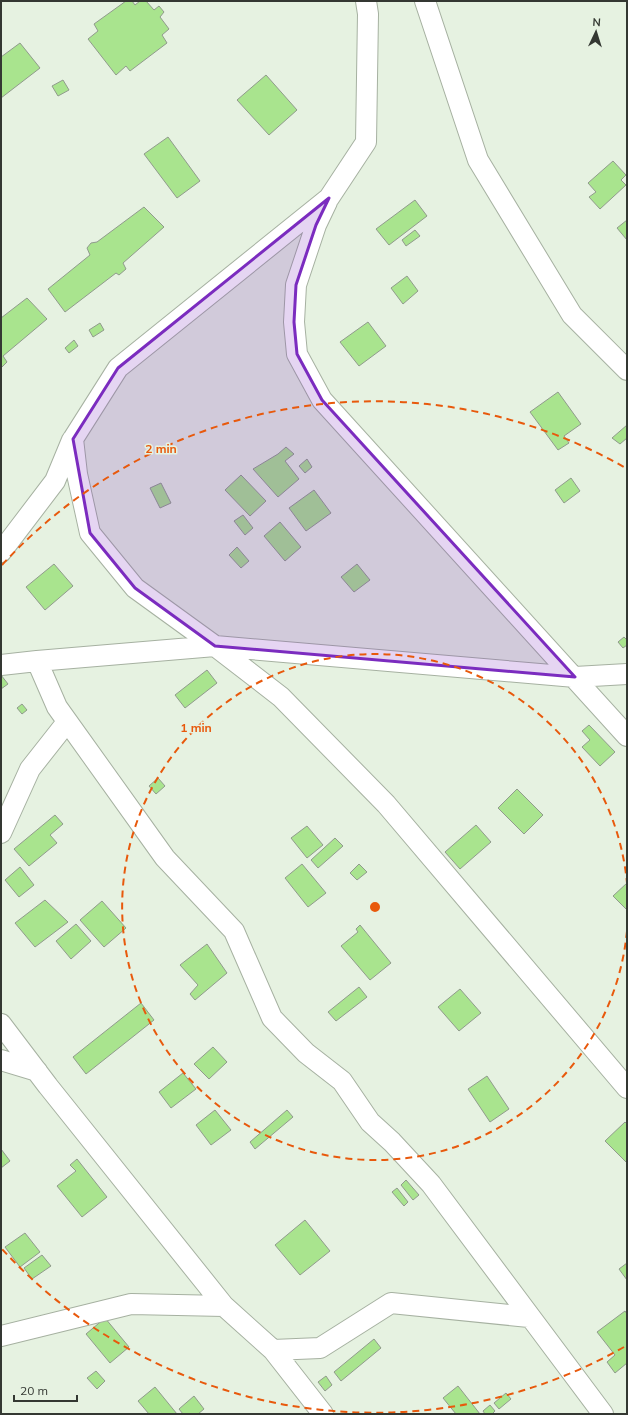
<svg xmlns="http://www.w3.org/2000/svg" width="628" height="1415" viewBox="0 0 628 1415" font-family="Mulish,sans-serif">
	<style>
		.building { fill: #a9e48e; stroke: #909b8c }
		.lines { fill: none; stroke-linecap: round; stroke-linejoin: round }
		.street-casing { stroke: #a6b1a1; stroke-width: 22 }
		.street { stroke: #fff; stroke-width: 20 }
		.marked { fill: #7b2cbf; fill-opacity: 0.2; stroke: #7b2cbf; stroke-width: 3; stroke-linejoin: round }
		.ring { fill: none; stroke: #e8590c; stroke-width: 2; stroke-dasharray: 7 5 }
		.centre { fill: #e8590c; stroke: #e6f2e1; stroke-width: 2 }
		.ring-label { font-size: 12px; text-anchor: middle; font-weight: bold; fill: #e8590c; stroke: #e6f2e1; stroke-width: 3; stroke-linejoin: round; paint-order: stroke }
	</style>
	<rect width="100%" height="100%" fill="#e6f2e1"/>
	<path class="building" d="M126 1H132L135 5 140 1H146L154 10 159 6 164 12 160 17 169 29 162 35 167 43 130 71 126 66 116 75 88 39 98 31 94 24Z
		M20 43 40 68 1 98V57Z
		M266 75 297 110 269 135 237 100Z
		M63 80 69 90 58 96 52 86Z
		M168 137 200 181 177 198 144 154Z
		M613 161 626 175 621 180 626 185 600 209 589 197 596 192 588 183Z
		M415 200 427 216 389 245 376 229Z
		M144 207 164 227 123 263 126 269 119 275 116 273 65 312 48 289 90 255 87 248 91 243 97 242Z
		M627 220V240L617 228Z
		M415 230 420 236 406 246 402 240Z
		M407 276 418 291 403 304 391 288Z
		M27 298 47 319 3 356 7 362 1 368V318Z
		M368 322 386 346 359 366 340 342Z
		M100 323 104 330 93 337 89 330Z
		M74 340 78 346 69 353 65 348Z
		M558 392 581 424 564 436 569 443 558 450 530 412Z
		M627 425V438L620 444 612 438Z
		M286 447 294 454 285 461 299 479 278 497 253 469 278 454Z
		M307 459 312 467 305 473 299 466Z
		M241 475 266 501 250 516 225 490Z
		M571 478 580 491 564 503 555 490Z
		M161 483 171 503 160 508 150 488Z
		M314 490 331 513 306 531 289 508Z
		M243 515 253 528 245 535 234 521Z
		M280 522 301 547 285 561 264 536Z
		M237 547 249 561 241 568 229 555Z
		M54 564 73 586 45 610 26 587Z
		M357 564 370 580 354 592 341 577Z
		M624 637 627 640V645L623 648 618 642Z
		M207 670 217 683 185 708 175 695Z
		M1 675 8 684 1 689Z
		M22 704 27 710 22 714 17 708Z
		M589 725 615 752 600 766 582 747 590 740 582 731Z
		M158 778 165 786 156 794 149 786Z
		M517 789 543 815 524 834 498 808Z
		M55 815 63 824 50 835 57 843 29 866 14 849Z
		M476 825 491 842 460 869 445 852Z
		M307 826 323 845 307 858 291 838Z
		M335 838 343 846 318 868 311 860Z
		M302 864 326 893 308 907 285 878Z
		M359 864 367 872 357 880 350 873Z
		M20 867 34 885 19 897 5 880Z
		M627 883V910L613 896Z
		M45 900 68 922 35 947 15 923Z
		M102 901 126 928 104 947 80 920Z
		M76 924 91 941 71 959 56 941Z
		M360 925 391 963 370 980 341 946 358 932 356 929Z
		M207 944 227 973 195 1000 190 994 198 985 180 965Z
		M359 987 367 997 336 1021 328 1012Z
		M460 989 481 1013 459 1031 438 1007Z
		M141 1003 154 1020 86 1074 73 1057Z
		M213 1047 227 1062 209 1079 194 1064Z
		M183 1073 196 1089 171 1108 159 1092Z
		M487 1076 509 1109 490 1122 468 1089Z
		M215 1110 231 1130 211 1145 196 1125Z
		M287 1110 293 1117 255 1149 250 1142Z
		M625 1122 627 1124V1163L605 1141Z
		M1 1149 10 1161 1 1168Z
		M77 1159 107 1197 82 1217 57 1186 76 1171 70 1165Z
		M406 1180 419 1195 413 1200 401 1185Z
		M397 1188 408 1202 404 1206 392 1192Z
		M305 1220 330 1251 300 1275 275 1245Z
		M25 1233 40 1252 20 1267 5 1247Z
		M42 1255 51 1266 32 1279 24 1268Z
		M627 1263V1280L619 1269Z
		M625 1311 627 1314V1363L615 1373 607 1362 615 1355 597 1332Z
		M105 1318 129 1347 110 1363 86 1334Z
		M374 1339 381 1348 341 1381 334 1372Z
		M96 1371 105 1381 97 1389 87 1378Z
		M326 1376 332 1385 325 1391 318 1382Z
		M458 1386 480 1414H456L443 1398Z
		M155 1387 177 1414H149L138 1401Z
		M506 1393 511 1399 499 1409 494 1403Z
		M194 1396 204 1409 198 1414H183L179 1409Z
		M490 1405 495 1411 492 1414H485L483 1411Z"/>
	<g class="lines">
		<g class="street-casing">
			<path id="street" d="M366 1 368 14 366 142 329 198 118 368 73 439 77 474 90 533 135 588 215 646 281 697 386 804 627 1088
				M425 1 478 160 572 315 627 370
				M327 202 316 225 296 285 294 322 297 354 322 400 627 736
				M1 552 55 481 72 440
				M37 661 57 707 165 858 234 931 272 1018 306 1053 342 1081 370 1122 392 1142 431 1184 603 1414
				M1 665 37 661 215 646 575 677 627 674
				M1 833 30 769 67 722
				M1 1024 48 1086 224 1306
				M1 1060 37 1071
				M1 1336 131 1304 224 1306 273 1350 323 1414
				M273 1350 320 1348 391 1303 529 1317"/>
		</g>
		<use href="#street" class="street"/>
	</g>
	<path class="marked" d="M329 198 316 225 296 285 294 322 297 354 322 400 575 677 215 646 135 588 90 533 73 439 118 368Z"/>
	<g class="ring">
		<path d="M627 931A253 253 0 1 1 627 883"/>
		<path d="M624 1347A506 506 0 0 1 2 1249M2 565A506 506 0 0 1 624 467"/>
	</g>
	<circle cx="375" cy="907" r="6" class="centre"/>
	<g class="ring-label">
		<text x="161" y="453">2 min</text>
		<text x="196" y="732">1 min</text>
	</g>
	<rect width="628" height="1415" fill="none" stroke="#343832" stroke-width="4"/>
	<g transform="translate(596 32) rotate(4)" stroke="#e6f2e1" stroke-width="3" paint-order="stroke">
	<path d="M0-3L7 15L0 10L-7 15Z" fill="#343832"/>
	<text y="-6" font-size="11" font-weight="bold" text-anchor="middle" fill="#343832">N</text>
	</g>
	<path d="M14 1395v6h63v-6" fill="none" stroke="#343832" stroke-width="2"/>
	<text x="20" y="1395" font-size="12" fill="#343832" stroke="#e6f2e1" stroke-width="3" paint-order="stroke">20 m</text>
</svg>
